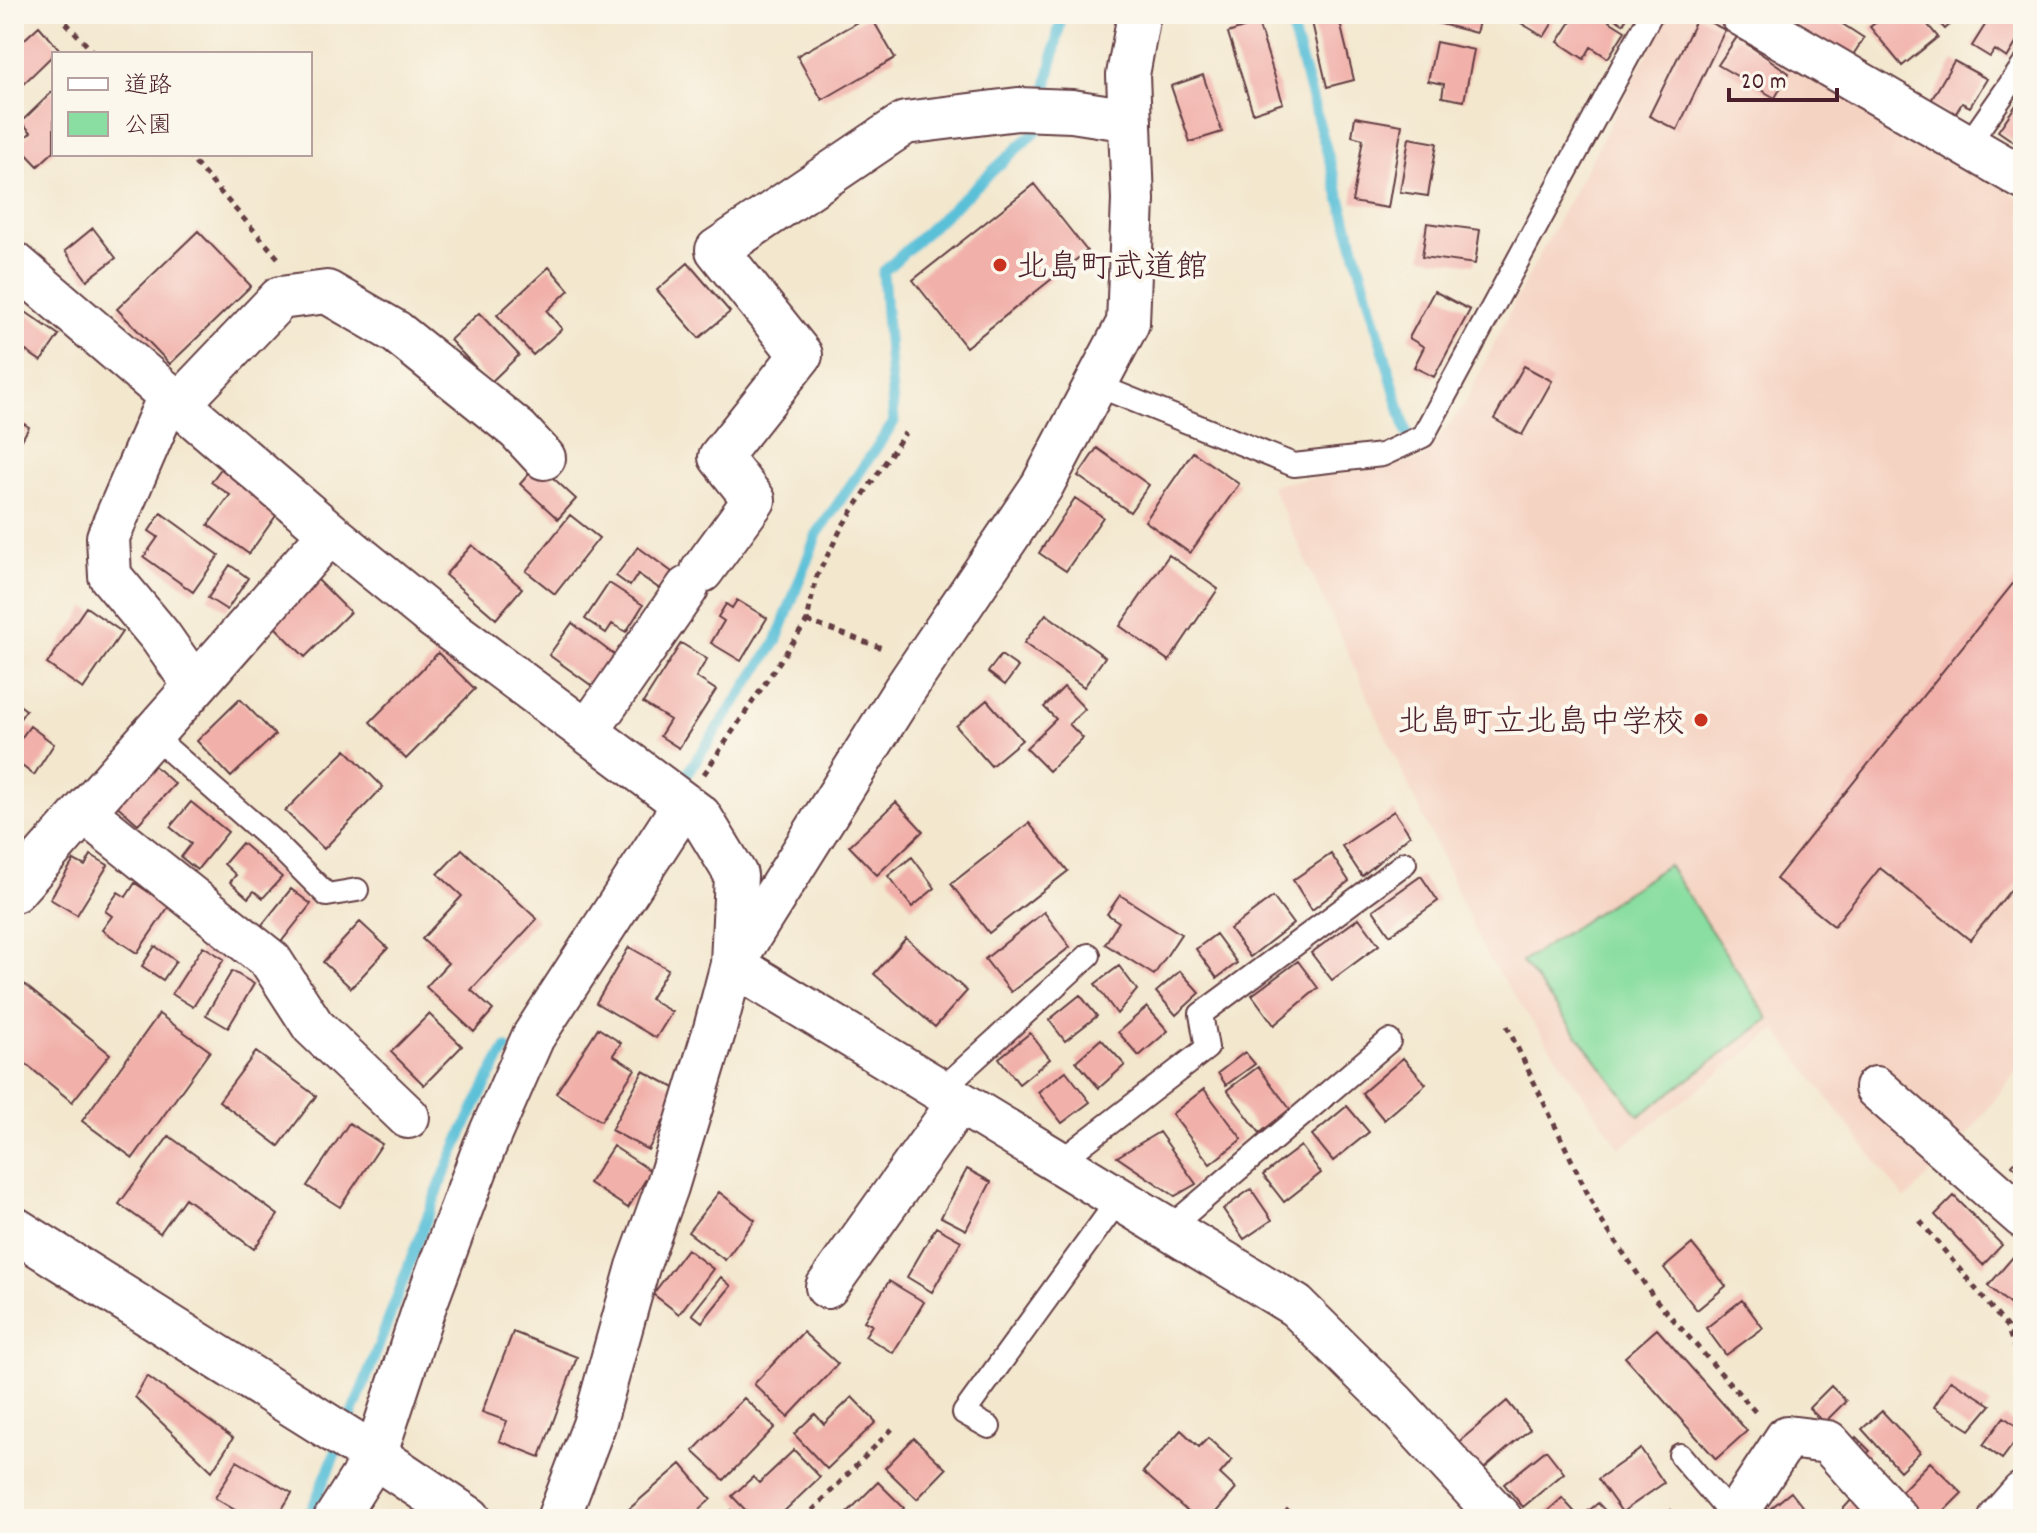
<svg xmlns="http://www.w3.org/2000/svg" width="2037" height="1533" viewBox="0 0 2037 1533" font-family="Dekko,'Klee One',sans-serif">
	<style>
		.built { fill: #f5d3c2 }
		.green { fill: #8adea1; stroke: #6a7e66; stroke-width: 2 }
		.lines { fill: none; stroke-linecap: round; stroke-linejoin: round }
		.stream { stroke: #5ac0d8; stroke-width: 11 }
		.building { fill: #f1b1aa }
		.lane-casing { stroke: #633d43; stroke-width: 26 }
		.street-casing { stroke: #633d43; stroke-width: 46 }
		.secondary-casing { stroke: #633d43; stroke-width: 48 }
		.primary-casing { stroke: #633d43; stroke-width: 48 }
		.path { stroke: #633d43; stroke-width: 5; stroke-dasharray: 6 6; stroke-linecap: butt }
		.lane { stroke: #fff; stroke-width: 22 }
		.street { stroke: #fff; stroke-width: 42 }
		.secondary { stroke: #fff; stroke-width: 44 }
		.primary { stroke: #fff; stroke-width: 44 }
		.poi-dot { fill: #c8321e; stroke: #fbf7ec; stroke-width: 3 }
		.labels { text-anchor: middle; stroke-width: 8; stroke-linejoin: round; paint-order: stroke }
		.poi-label { font-size: 32px; fill: #4a1f2b; stroke: #fbf7ec; text-anchor: start }
	</style>
	<rect width="100%" height="100%" fill="#fbf7ec"/>
	<filter id="ink" filterUnits="userSpaceOnUse"><feTurbulence type="fractalNoise" baseFrequency=".0125" numOctaves="2"/><feDisplacementMap in="SourceGraphic" scale="16" xChannelSelector="R" yChannelSelector="G"/><feConvolveMatrix kernelMatrix="1 2 1 2 8 2 1 2 1" color-interpolation-filters="sRGB"/></filter>
	<filter id="wash" filterUnits="userSpaceOnUse"><feTurbulence type="fractalNoise" baseFrequency=".006" numOctaves="4" result="noise"/><feDisplacementMap in="SourceGraphic" scale="32" xChannelSelector="R" yChannelSelector="G"/><feGaussianBlur stdDeviation="1.8" result="paint"/><feColorMatrix in="noise" values="0 0 0 0 0 0 0 0 0 0 0 0 0 0 0 0 0 1.4 0 .05"/><feComposite in="paint" operator="in"/></filter>
	<g filter="url(#wash)">
		<rect width="100%" height="100%" fill="#f3e7ce"/>
		<path class="built" d="M1669 14H1715L2023 200V1062L1972 1130 1905 1200 1776 1030 1620 1148 1486 955 1271 485 1422 460 1464 405 1516 299Z"/>
		<path class="green" d="M1668 865 1769 1019 1639 1116 1522 962Z"/>
		<g class="lines">
			<path class="stream" d="M1288 14 1407 434
				M1044 101 1062 14
				M676 790 776 642 817 534 894 422 883 272 1037 130 1040 118
				M347 1426C400 1300 437 1167 506 1048
				M308 1519 340 1442"/>
		</g>
		<g id="blocks">
			<path class="building" d="M1325 14H1338L1354 80 1327 87 1311 18Z
				M1439 14H1481L1476 33 1437 23Z
				M1520 14H1558L1544 37 1516 20Z
				M1576 14H1598L1625 31 1608 58 1591 47 1584 59 1558 42Z
				M1608 14H1629L1623 24Z
				M1792 14H1827L1864 38 1849 61 1787 22Z
				M1887 14H1919L1938 37 1902 66 1870 27Z
				M1931 14H1954L1957 18 1945 29Z
				M1992 14H2008L2023 24V32L2007 58 1995 50 1990 57 1972 46Z
				M870 15 895 58 822 100 797 56Z
				M1698 16 1725 30 1677 130 1649 116Z
				M1258 23 1283 103 1253 113 1228 33Z
				M39 26 61 51 54 54 14 93V49Z
				M1737 37 1789 73 1775 98 1718 65Z
				M1436 42 1474 50 1464 101 1442 97 1444 84 1428 81Z
				M1954 61 1987 79 1970 107 1962 103 1953 118 1929 104Z
				M1203 75 1222 132 1190 142 1171 86Z
				M54 90V151L38 166 18 145 31 132 21 122Z
				M2023 95V148L1998 131Z
				M1355 117 1402 125 1388 208 1352 202 1363 139 1352 136Z
				M1409 138 1437 143 1428 196 1400 192Z
				M1034 184 1087 251 966 347 913 280Z
				M1427 223 1480 230 1475 264 1422 257Z
				M93 228 116 258 87 280 65 251Z
				M198 231 251 286 170 364 117 309Z
				M688 263 730 312 699 338 657 290Z
				M549 267 569 290 547 311 562 329 533 355 497 315Z
				M1434 291 1470 310 1434 377 1414 367 1424 347 1409 338Z
				M14 304 59 335 41 361 14 343Z
				M479 313 519 355 490 383 450 340Z
				M1524 366 1552 381 1522 435 1494 419Z
				M14 418 29 427 14 454Z
				M1097 448 1149 485 1130 512 1078 476Z
				M1193 452 1239 484 1190 553 1145 521Z
				M538 464 576 499 558 519 520 484Z
				M223 466 282 507 249 554 208 525 230 495 211 482Z
				M1075 498 1103 517 1066 571 1039 553Z
				M161 513 219 555 193 592 144 557 158 537 149 531Z
				M570 515 599 538 555 594 526 571Z
				M472 545 522 588 496 619 445 575Z
				M638 547 672 572 660 589 638 574 630 586 616 576Z
				M1169 555 1218 589 1169 661 1120 626Z
				M230 565 248 578 227 610 208 598Z
				M2023 571V875L1970 940 1880 868 1834 926 1776 879Z
				M316 578 350 612 305 657 271 623Z
				M609 583 643 605 626 632 612 624 606 633 585 619Z
				M737 600 767 618 741 661 711 643 724 621 718 617 726 604 732 608Z
				M86 607 122 632 83 689 47 664Z
				M1046 614 1105 657 1084 687 1024 643Z
				M572 623 617 657 595 688 549 655Z
				M681 643 707 659 696 677 716 690 679 748 660 736 670 720 643 703Z
				M438 653 475 689 406 759 370 722Z
				M1001 655 1018 667 1005 685 988 672Z
				M1064 687 1085 709 1069 724 1083 738 1049 771 1026 748 1056 719 1044 707Z
				M240 699 275 735 231 777 197 741Z
				M987 700 1022 740 991 766 956 726Z
				M14 701 26 710 14 727Z
				M30 726 54 744 34 775 14 760V748Z
				M346 750 383 787 324 849 285 811Z
				M151 763 175 784 138 824 114 803Z
				M191 802 228 832 197 870 181 857 191 844 170 827Z
				M896 802 923 831 877 875 849 846Z
				M1394 811 1410 835 1362 876 1342 846Z
				M1029 823 1068 871 989 933 951 884Z
				M242 843 282 877 263 898 254 891 248 898 230 882 236 875 224 864Z
				M462 849 537 919 471 990 493 1010 474 1032 426 987 448 963 422 939 462 896 438 874Z
				M1331 854 1349 881 1312 910 1293 880Z
				M91 855 108 865 77 915 50 899 74 860 85 866Z
				M912 857 935 888 912 907 888 876Z
				M1421 876 1438 901 1390 935 1373 910Z
				M135 883 169 906 137 953 102 930 112 916 105 911 118 892 126 897Z
				M291 889 311 904 281 942 261 926Z
				M1120 895 1181 934 1154 975 1105 944 1119 922 1107 914Z
				M1273 897 1293 924 1250 957 1230 929Z
				M1044 912 1070 947 1011 992 985 959Z
				M1359 918 1379 945 1332 980 1311 953Z
				M360 922 388 948 351 988 323 962Z
				M1216 934 1237 963 1217 978 1196 949Z
				M906 938 967 991 935 1027 874 974Z
				M155 946 176 961 163 980 142 966Z
				M203 946 224 959 193 1007 172 994Z
				M629 947 668 969 650 999 672 1012 656 1038 596 1003Z
				M1298 961 1318 988 1274 1025 1252 995Z
				M1119 966 1137 990 1117 1014 1095 984Z
				M232 971 254 984 228 1028 206 1015Z
				M1180 971 1200 993 1176 1015 1156 992Z
				M14 976 110 1054 72 1102 14 1054Z
				M1080 995 1097 1016 1065 1041 1049 1020Z
				M1147 1007 1168 1031 1139 1056 1118 1032Z
				M159 1014 210 1051 133 1158 82 1121Z
				M429 1014 462 1046 424 1085 391 1052Z
				M598 1028 621 1043 613 1055 635 1069 601 1121 556 1093Z
				M1030 1033 1050 1059 1019 1084 999 1058Z
				M1101 1039 1125 1065 1099 1088 1076 1061Z
				M256 1052 316 1096 279 1146 219 1101Z
				M1245 1052 1255 1064 1226 1085 1218 1073Z
				M1403 1058 1426 1084 1384 1120 1362 1093Z
				M1258 1067 1290 1109 1260 1133 1227 1090Z
				M643 1071 680 1091 648 1150 611 1130Z
				M1066 1071 1090 1102 1062 1123 1038 1092Z
				M1204 1089 1242 1139 1210 1164 1172 1114Z
				M1347 1106 1369 1132 1333 1161 1312 1135Z
				M349 1123 382 1144 340 1207 307 1186Z
				M1159 1132 1196 1184 1175 1196 1117 1157Z
				M169 1136 278 1215 254 1249 185 1198 160 1233 119 1204Z
				M613 1146 651 1171 628 1208 589 1183Z
				M1301 1146 1321 1173 1284 1202 1263 1175Z
				M2023 1152V1175L2012 1165Z
				M967 1169 991 1182 966 1230 941 1217Z
				M1251 1189 1272 1220 1244 1239 1223 1209Z
				M719 1192 755 1220 725 1260 688 1232Z
				M1954 1196 2002 1245 1983 1265 1935 1215Z
				M936 1227 961 1241 932 1292 907 1277Z
				M1692 1244 1726 1286 1697 1310 1664 1268Z
				M687 1249 713 1269 679 1314 653 1294Z
				M2013 1257 2023 1265V1308L2020 1313 1988 1286Z
				M721 1277 731 1286 702 1322 692 1314Z
				M889 1281 924 1302 893 1353 865 1336 872 1325 864 1321Z
				M1742 1300 1763 1328 1726 1355 1706 1328Z
				M1657 1329 1747 1431 1716 1459 1625 1357Z
				M513 1332 577 1357 540 1457 499 1441 507 1421 482 1412Z
				M803 1332 838 1364 788 1417 754 1384Z
				M147 1376 233 1438 212 1471 135 1397Z
				M1951 1380 1991 1405 1970 1430 1934 1407Z
				M1831 1386 1846 1401 1824 1423 1809 1408Z
				M852 1397 876 1422 827 1469 794 1434 815 1414 824 1424Z
				M744 1398 775 1427 724 1480 693 1451Z
				M1507 1401 1530 1429 1479 1473 1455 1445Z
				M1882 1411 1920 1452 1900 1471 1862 1429Z
				M2004 1417 2023 1431 2002 1459 1983 1445Z
				M1181 1430 1199 1447 1208 1438 1232 1460 1220 1474 1236 1489 1210 1519H1196L1143 1472Z
				M1856 1437 1870 1451 1860 1459 1847 1446Z
				M914 1438 946 1469 917 1499 885 1468Z
				M1641 1449 1664 1483 1622 1512 1598 1479Z
				M794 1450 820 1477 776 1519H754L732 1496 753 1477 759 1483Z
				M1546 1450 1564 1473 1523 1507 1504 1484Z
				M237 1461 292 1493 276 1519H250L215 1498Z
				M1930 1462 1962 1493 1936 1519H1918L1896 1497Z
				M681 1464 711 1499 689 1519H635L628 1510Z
				M878 1482 904 1508 894 1519H841Z
				M1791 1492 1812 1519H1763L1761 1516Z
				M1562 1498 1580 1518 1598 1503 1613 1519H1539Z
				M1853 1498 1877 1519H1834Z
				M1287 1509 1299 1519H1279Z
				M731 1510 739 1519H720Z
				M1671 1510 1681 1519H1663Z"/>
		</g>
	</g>
	<g filter="url(#ink)">
		<use href="#blocks" fill-opacity="0" stroke="#633d43" stroke-width="2"/>
		<g class="lines">
			<g class="lane-casing">
				<path id="lane" d="M1967 146 2023 66
					M1096 385 1294 465 1382 455 1423 436 1651 14
					M151 734 275 843 327 895 357 890
					M941 1090 1089 955
					M1058 1163 1207 1048 1201 1014 1405 863
					M1168 1229 1389 1041
					M989 1427 964 1413 1119 1199
					M1680 1455 1733 1517"/>
			</g>
			<g class="street-casing">
				<path id="street" d="M1741 14 2023 178
					M14 263 330 533 432 616 700 816 736 875 732 964 715 1029 667 1187 638 1267 594 1425 558 1519
					M169 396 108 537 110 576 160 636 194 685
					M179 404 280 298 327 292 396 332 518 430 544 458
					M702 571 754 500 720 457 801 355 717 250 905 123 1018 109 1072 111 1130 120
					M587 732 687 588
					M84 812 271 961 313 1026 408 1117
					M14 891 330 533
					M733 963 905 689 1042 486 1128 323 1133 200 1128 75 1139 14
					M732 964 1296 1306 1395 1404 1501 1519
					M1876 1088 2023 1217
					M827 1287 959 1102
					M335 1519 375 1456 423 1311 484 1148 533 1037 684 804
					M1733 1519 1787 1437 1828 1442 1897 1519"/>
			</g>
			<g class="secondary-casing">
				<path id="secondary" d="M14 1229 375 1456 469 1519"/>
			</g>
			<g class="primary-casing">
				<path id="primary" d="M2001 1519 2023 1494"/>
			</g>
			<path class="path" d="M58 14 95 54
				M187 154 279 259
				M807 621 885 649
				M704 774 807 621 816 578 843 525 905 433
				M1507 1026 1600 1219 1655 1299 1758 1415
				M1920 1221 2007 1327 2023 1372
				M804 1519 894 1427"/>
			<use href="#lane" class="lane"/>
			<use href="#street" class="street"/>
			<use href="#secondary" class="secondary"/>
			<use href="#primary" class="primary"/>
		</g>
	</g>
	<g class="poi-dot">
		<circle cx="1000" cy="265" r="8"/>
		<circle cx="1701" cy="720" r="8"/>
	</g>
	<g class="labels">
		<g class="poi-label">
			<text x="1016" y="276">北島町武道館</text>
			<text x="1685" y="731" text-anchor="end">北島町立北島中学校</text>
		</g>
	</g>
	<rect width="2037" height="1533" fill="none" stroke="#fbf7ec" stroke-width="48"/>
	<rect x="52" y="52" width="260" height="104" fill="#fbf7ec" stroke="#b4a19f" stroke-width="2"/>
	<rect x="68" y="78" width="40" height="12" fill="#ffffff" stroke="#b4a19f" stroke-width="2"/>
	<text x="124" y="92" font-size="24" fill="#4a1f2b">道路</text>
	<rect x="68" y="112" width="40" height="24" fill="#8adea1" stroke="#b4a19f" stroke-width="2"/>
	<text x="124" y="132" font-size="24" fill="#4a1f2b">公園</text>
	<path d="M1729 88v12h108v-12" fill="none" stroke="#4a1f2b" stroke-width="4"/>
	<text x="1741" y="88" font-size="24" fill="#4a1f2b" stroke="#fbf7ec" stroke-width="6" paint-order="stroke">20 m</text>
</svg>
